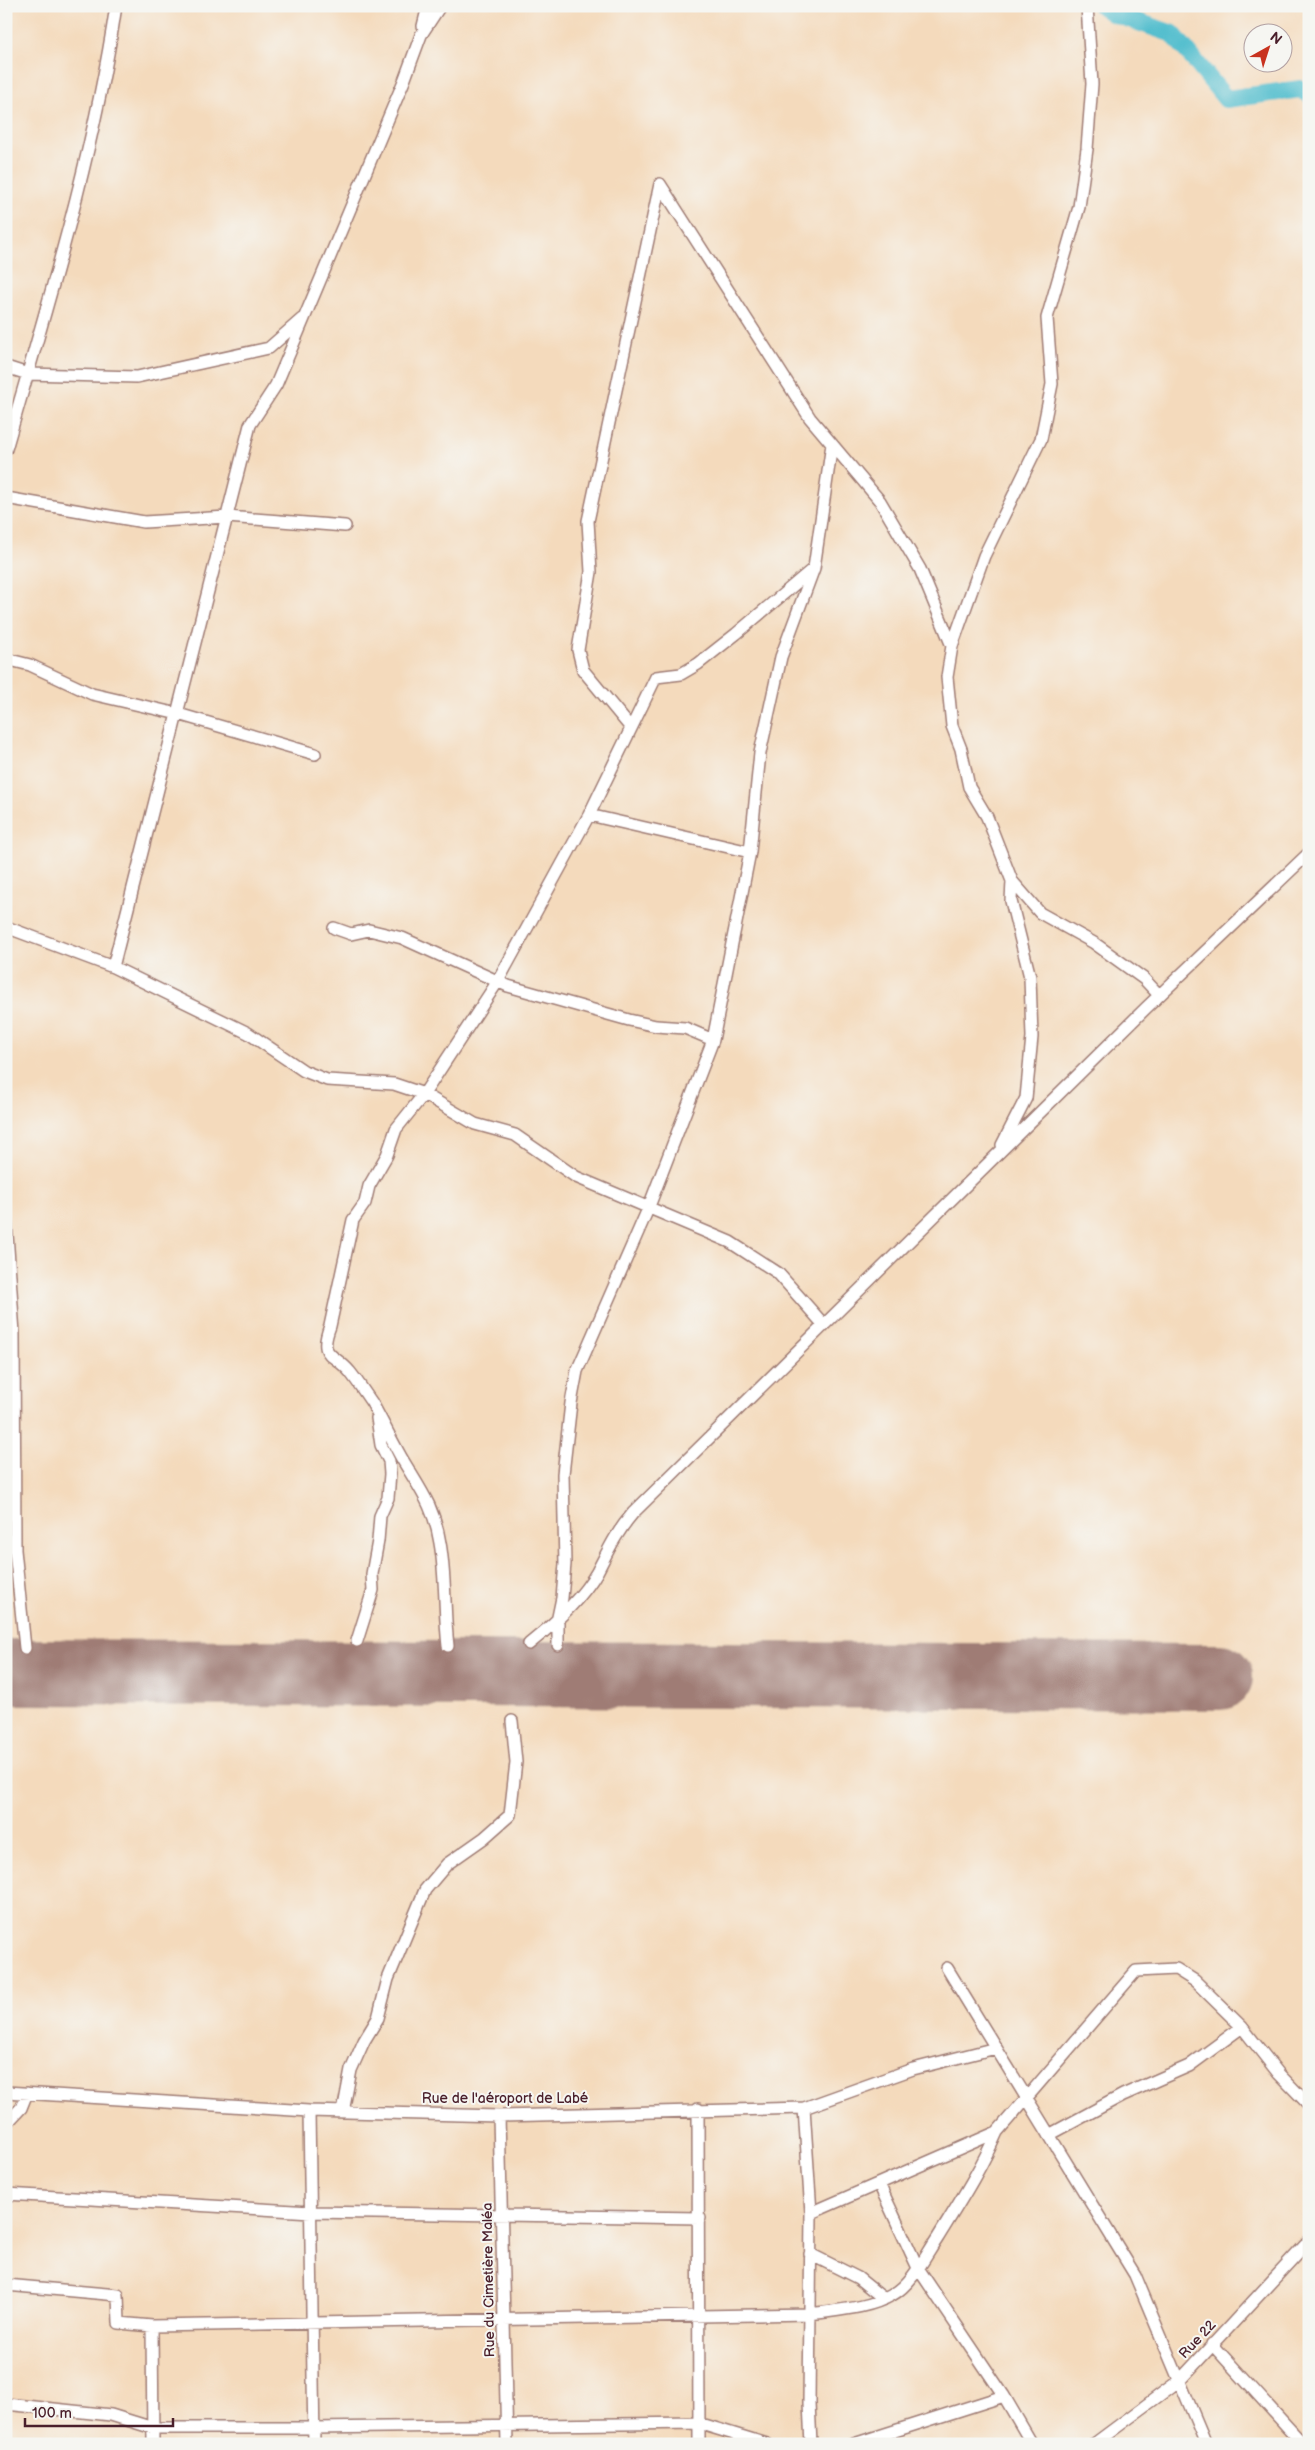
<svg xmlns="http://www.w3.org/2000/svg" width="1315" height="2450" viewBox="0 0 1315 2450" font-family="'Balsamiq Sans',sans-serif">
	<style>
		.lines { fill: none; stroke-linecap: round; stroke-linejoin: round }
		.river { stroke: #53bece; stroke-width: 18 }
		.runway { stroke: #9f7c74; stroke-width: 66 }
		.minor-casing { stroke: #9f7c74; stroke-width: 14 }
		.minor { stroke: #fff; stroke-width: 11 }
		.labels { text-anchor: middle; stroke-width: 4; stroke-linejoin: round; paint-order: stroke }
		.street-label { font-size: 14px; fill: #4a1f2b; stroke: #f6f6f2 }
	</style>
	<rect width="100%" height="100%" fill="#f6f6f2"/>
	<filter id="ink" filterUnits="userSpaceOnUse"><feTurbulence type="fractalNoise" baseFrequency=".02" numOctaves="2"/><feDisplacementMap in="SourceGraphic" scale="10" xChannelSelector="R" yChannelSelector="G"/><feConvolveMatrix kernelMatrix="1 2 1 2 8 2 1 2 1" color-interpolation-filters="sRGB"/></filter>
	<filter id="wash" filterUnits="userSpaceOnUse"><feTurbulence type="fractalNoise" baseFrequency=".0096" numOctaves="4" result="noise"/><feDisplacementMap in="SourceGraphic" scale="20" xChannelSelector="R" yChannelSelector="G"/><feGaussianBlur stdDeviation="1.12" result="paint"/><feColorMatrix in="noise" values="0 0 0 0 0 0 0 0 0 0 0 0 0 0 0 0 0 1.4 0 .05"/><feComposite in="paint" operator="in"/></filter>
	<g filter="url(#wash)">
		<rect width="100%" height="100%" fill="#f4dabc"/>
		<g class="lines">
			<path class="river" d="M1102 6 1112 13 1173 34 1226 99 1301 89 1309 94"/>
			<path class="runway" d="M6 1672 1220 1677"/>
		</g>
	</g>
	<g filter="url(#ink)">
		<g class="lines">
			<g class="minor-casing">
				<path id="minor" d="M423 26 428 6
					M660 184 810 418 880 501 920 569 952 646 947 677 952 726 961 749 969 787 987 817 1012 881 1011 901 1030 977 1032 1037 1026 1098 1002 1145
					M6 367 28 374 137 377 269 348 302 319
					M6 449C48 302 93 158 116 6
					M6 498 144 522 227 517 345 526
					M952 646 984 556 1041 439 1052 384 1047 318 1079 207 1087 149 1092 84 1087 6
					M6 659 30 665 92 694 178 714 315 754
					M631 728 583 670 578 650 591 572 588 521 660 184
					M589 815 750 852
					M1012 881 1040 913 1094 943 1144 979 1159 995
					M6 927 113 967 248 1033 304 1071 327 1080 394 1084 424 1094 475 1124 515 1135 576 1177 730 1242 778 1273 824 1325
					M334 928 351 934 369 930 402 938 508 986 629 1020 656 1026 685 1028 713 1040
					M113 967 250 425 276 385 404 81 421 35 440 6
					M6 1220 14 1333 15 1550 25 1648
					M357 1641 373 1590 372 1574 378 1541 380 1516 388 1498 390 1474 389 1461 381 1445 377 1418
					M529 1644C554 1624 581 1600 597 1572 609 1549 616 1533 633 1513L1146 1008 1309 853
					M558 1645V1617L562 1598 565 1564 563 1474 571 1403 577 1371 648 1209 713 1040 750 852 760 753 781 657 814 568 832 444
					M448 1646C444 1612 446 1576 440 1543 434 1505 419 1488 401 1457 391 1439 382 1421 372 1403 365 1393 358 1382 350 1372 333 1352 318 1358 330 1326L353 1220 365 1203 369 1186 387 1155 396 1129 424 1094 498 981 589 815 656 677 681 674 698 664 736 634 814 568
					M947 1968 1135 2275 1206 2444
					M6 2092 309 2111 499 2116 804 2108 913 2069 996 2048
					M804 2108 811 2213 809 2403 811 2444
					M698 2109 699 2444
					M309 2111 314 2444
					M343 2112 351 2070 364 2041 378 2018 388 1979 425 1890 447 1864 484 1838 510 1815 516 1762 512 1721
					M499 2116 507 2444
					M6 2124 21 2108 27 2093
					M1049 2135 1123 2095 1189 2066 1242 2027
					M879 2184 918 2268 1004 2396 1032 2444
					M6 2194 311 2212 700 2218
					M811 2213 997 2132 1136 1971 1176 1969 1195 1981 1242 2027 1279 2074 1309 2105
					M810 2254 858 2278 884 2299
					M6 2285 118 2295 119 2323 152 2326 810 2314C836 2310 868 2309 892 2295 912 2284 925 2257 937 2239 959 2203 980 2171 997 2132
					M152 2326 153 2444
					M1212 2344 1303 2444
					M6 2404 111 2415 153 2428H314L698 2423 767 2444
					M854 2444 1004 2396
					M1094 2444 1180 2380 1309 2241"/>
			</g>
			<use href="#minor" class="minor"/>
		</g>
	</g>
	<g class="labels">
		<g class="street-label">
			<text x="505" y="2103">Rue de l'aéroport de Labé</text>
			<text transform="translate(488 2280) rotate(-91)" y="5">Rue du Cimetière Maléa</text>
			<text transform="translate(1197 2339) rotate(-47)" y="5">Rue 22</text>
		</g>
	</g>
	<rect width="1315" height="2450" fill="none" stroke="#f6f6f2" stroke-width="25"/>
	<g transform="translate(1268 48) rotate(39)"><circle r="24" fill="#f6f6f2" stroke="#b1a0a2"/>
	<path d="M0-4L9 19L0 12L-9 19Z" fill="#c8321e"/>
	<text y="-8" font-size="14" font-weight="bold" text-anchor="middle" fill="#4a1f2b">N</text>
	</g>
	<path d="M25 2418v8h148v-8" fill="none" stroke="#4a1f2b" stroke-width="2.5"/>
	<text x="32" y="2418" font-size="15" fill="#4a1f2b" stroke="#f6f6f2" stroke-width="4" paint-order="stroke">100 m</text>
</svg>
